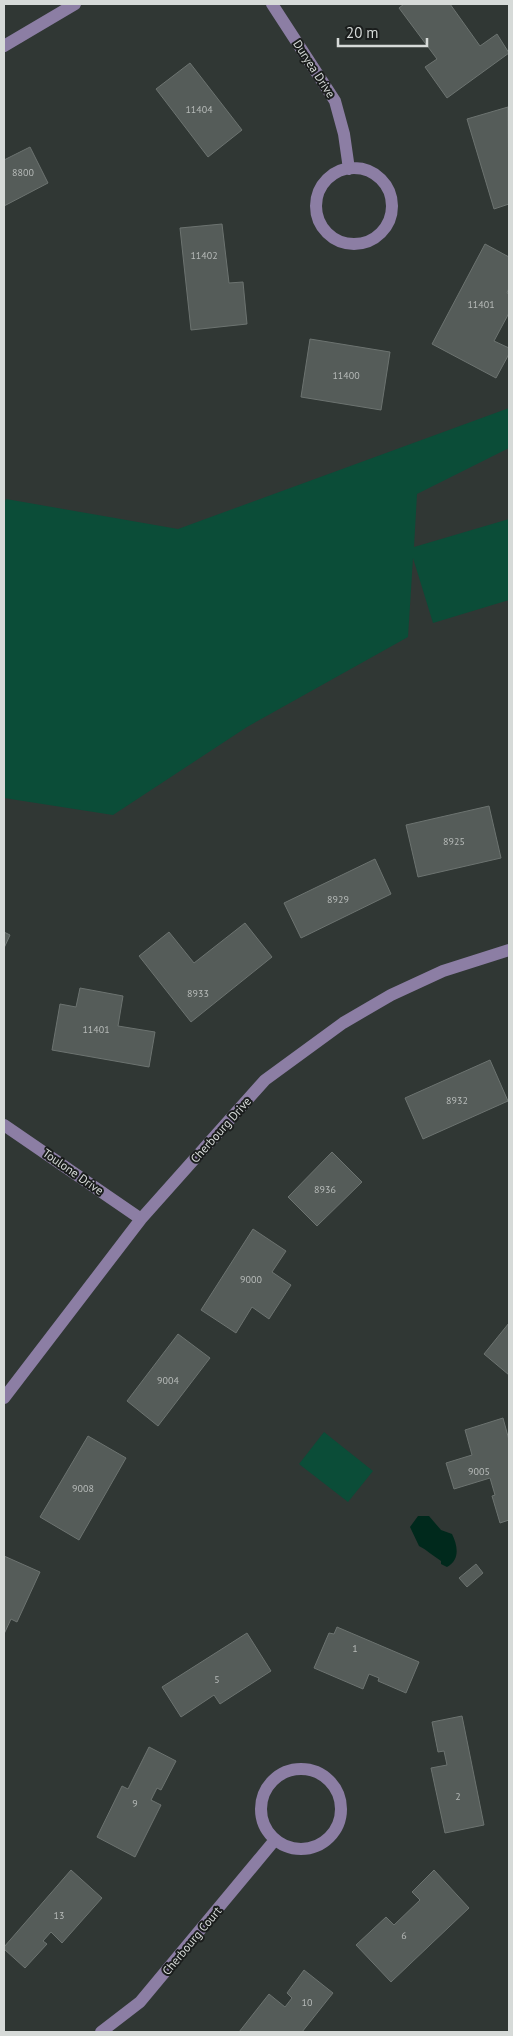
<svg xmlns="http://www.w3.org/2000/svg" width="513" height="2036" viewBox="0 0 513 2036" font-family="'PT Sans',sans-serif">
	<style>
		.green { fill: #0b4d38 }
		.water { fill: #00291c }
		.building { fill: #555c59; stroke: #6c7370 }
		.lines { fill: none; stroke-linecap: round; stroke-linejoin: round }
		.minor { stroke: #8c7ea4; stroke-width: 12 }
		.labels { text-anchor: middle; stroke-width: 4; stroke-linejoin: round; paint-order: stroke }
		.number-label { font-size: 10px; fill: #b6bab8 }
		.street-label { font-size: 12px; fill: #d6dad8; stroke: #1a1d1c }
	</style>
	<rect width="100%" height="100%" fill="#303734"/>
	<path class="green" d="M509 408V448L417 494 414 547 509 519V600L433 623 413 558 408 637 247 727 113 815 4 798V504L6 499 178 529Z
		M324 1432 373 1471 348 1502 299 1464Z"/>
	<path class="water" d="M418 1516H429L441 1530 452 1534C458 1546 460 1560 447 1567L441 1564V1561C433 1556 427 1550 419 1546L410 1527Z"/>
	<path class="building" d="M404 4H450L480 46 497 34 509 53 447 98 425 67 437 59 399 8Z
		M190 63 242 130 208 157 156 89Z
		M508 107 509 204 494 209 467 119Z
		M30 147 48 183 4 206V160Z
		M222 224 229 283 243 282 247 324 191 330 180 228Z
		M485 244 509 257V288L507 293 509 294V313L494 341 509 348V354L496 378 432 344Z
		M310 339 390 352 381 410 301 397Z
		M489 806 501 858 418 877 406 825Z
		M375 859 391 894 301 938 284 903Z
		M245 923 272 957 191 1022 139 956 169 932 194 963Z
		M4 932 10 935 4 948Z
		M80 988 123 996 118 1026 155 1032 149 1067 52 1050 60 1004 76 1007Z
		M490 1060 508 1101 423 1139 405 1098Z
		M332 1152 362 1182 317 1226 288 1197Z
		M253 1229 286 1251 272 1272 291 1285 269 1319 252 1307 236 1333 201 1310Z
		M509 1323V1375L484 1354Z
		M178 1334 210 1358 158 1426 127 1401Z
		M503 1418 509 1440V1520L500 1523 492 1496 495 1495 490 1478 454 1489 446 1463 472 1455 465 1430Z
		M88 1436 126 1458 79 1540 40 1517Z
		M4 1556 40 1572 17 1622 11 1619 4 1634Z
		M476 1564 483 1573 467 1587 459 1578Z
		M337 1627 419 1662 406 1693 378 1681 379 1678 369 1674 363 1689 314 1668 329 1633 334 1634Z
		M247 1633 271 1671 220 1704 214 1695 181 1717 162 1687Z
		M462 1716 484 1825 445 1833 431 1768 447 1765 444 1751 438 1752 432 1722Z
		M149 1747 176 1761 161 1790 157 1788 151 1800 161 1805 135 1857 97 1837 122 1786 128 1789Z
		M71 1870 102 1898 62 1943 51 1932 43 1941 47 1944 25 1968 4 1949V1947Z
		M434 1870 469 1908 391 1982 356 1945 386 1917 394 1925 420 1900 412 1892Z
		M304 1970 333 1993 302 2032H239L269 1994 285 2007 292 1998 287 1993Z"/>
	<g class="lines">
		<path class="minor" d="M272 4 335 101 344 134 349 169
			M4 46 75 4
			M316 206a38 38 0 1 1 76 0a38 38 0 1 1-76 0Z
			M4 1125 141 1219
			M4 1398 141 1219 265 1080 343 1023 391 995 443 971 509 950
			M261 1809a40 40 0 1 1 80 0a40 40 0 1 1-80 0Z
			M101 2032 140 2002 274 1841"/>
	</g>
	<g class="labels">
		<g class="number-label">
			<text x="199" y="113">11404</text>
			<text x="23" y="176">8800</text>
			<text x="204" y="259">11402</text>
			<text x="481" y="308">11401</text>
			<text x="346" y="379">11400</text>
			<text x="454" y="845">8925</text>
			<text x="338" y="903">8929</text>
			<text x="198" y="997">8933</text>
			<text x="96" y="1033">11401</text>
			<text x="457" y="1104">8932</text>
			<text x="325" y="1193">8936</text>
			<text x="251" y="1283">9000</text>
			<text x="168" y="1384">9004</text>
			<text x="479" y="1475">9005</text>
			<text x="83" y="1492">9008</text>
			<text x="355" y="1652">1</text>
			<text x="217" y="1683">5</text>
			<text x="458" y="1800">2</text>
			<text x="135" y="1807">9</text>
			<text x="59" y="1919">13</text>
			<text x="404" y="1939">6</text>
			<text x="307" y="2006">10</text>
		</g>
		<g class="street-label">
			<text transform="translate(314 69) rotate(57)" y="4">Duryea Drive</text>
			<text transform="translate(221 1130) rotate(-48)" y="4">Cherbourg Drive</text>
			<text transform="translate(73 1172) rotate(35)" y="4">Toulone Drive</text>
			<text transform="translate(192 1941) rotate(-50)" y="4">Cherbourg Court</text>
		</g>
	</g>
	<rect width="513" height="2036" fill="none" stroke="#d6dad8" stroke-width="10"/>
	<path d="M338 38v8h89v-8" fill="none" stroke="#d6dad8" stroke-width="2.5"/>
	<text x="346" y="38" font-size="15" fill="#d6dad8" stroke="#1a1d1c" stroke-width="4" paint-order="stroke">20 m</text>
</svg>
